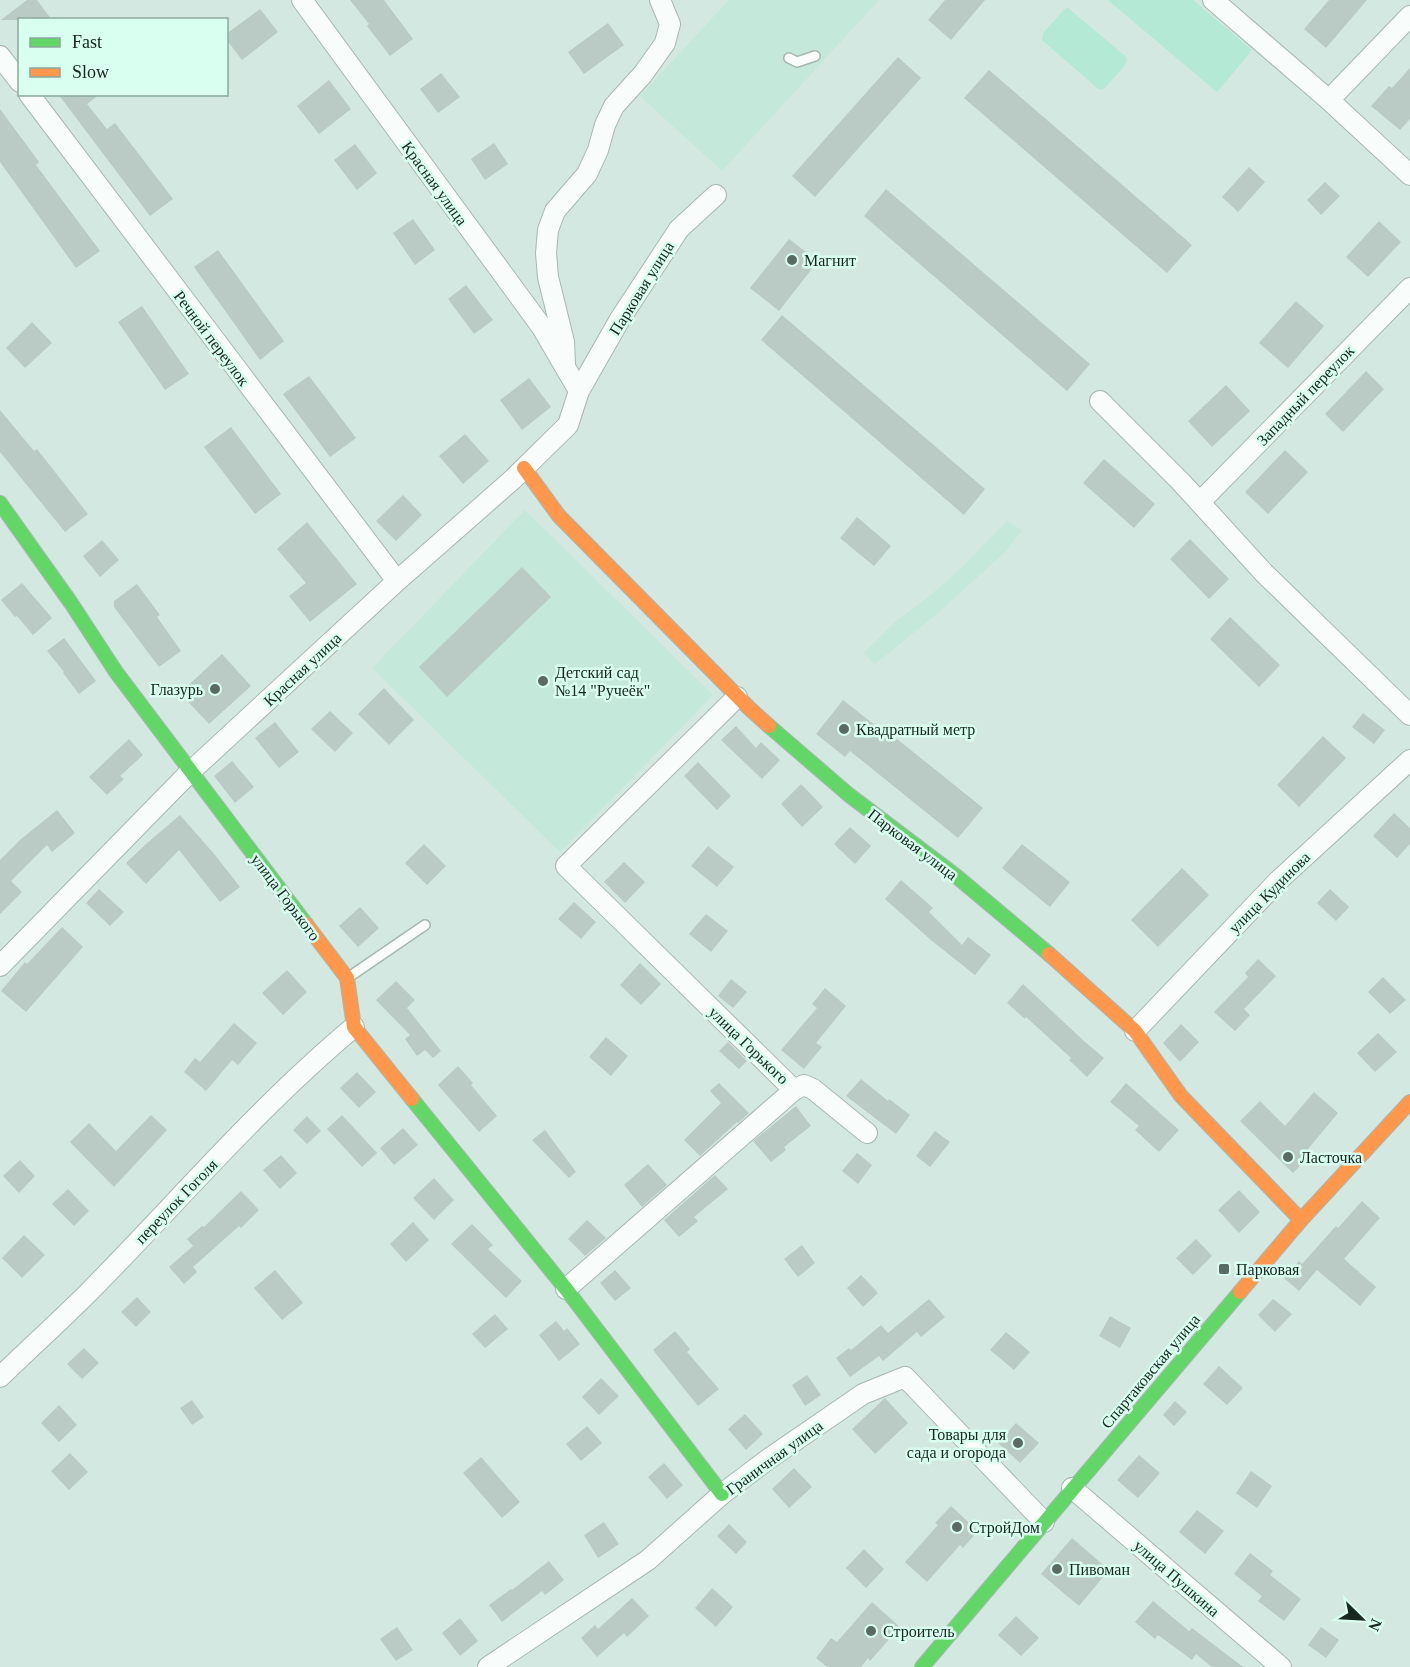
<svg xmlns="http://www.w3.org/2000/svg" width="1410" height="1667" viewBox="0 0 1410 1667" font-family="'Times New Roman',serif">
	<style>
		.built { fill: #c4e8da }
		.green { fill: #b4e9d6 }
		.building { fill: #bacac4 }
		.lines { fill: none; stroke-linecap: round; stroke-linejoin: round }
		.lane-casing { stroke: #a7b8b1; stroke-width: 12 }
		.street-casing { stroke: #a7b8b1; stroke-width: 22 }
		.fast-casing { stroke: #a7b8b1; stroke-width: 16 }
		.slow-casing { stroke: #a7b8b1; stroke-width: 16 }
		.lane { stroke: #f8fcfa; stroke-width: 9 }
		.street { stroke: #f8fcfa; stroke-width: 20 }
		.fast { stroke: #63d668; stroke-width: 14 }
		.slow { stroke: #ff974d; stroke-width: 14 }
		.poi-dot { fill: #596b64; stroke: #d8ffef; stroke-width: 2 }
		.labels { text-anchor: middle; stroke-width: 5; stroke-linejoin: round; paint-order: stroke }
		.street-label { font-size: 16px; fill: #182721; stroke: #d8ffef }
		.poi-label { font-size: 16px; fill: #182721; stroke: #d8ffef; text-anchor: start }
	</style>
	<rect width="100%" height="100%" fill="#d3e8e0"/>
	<path class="built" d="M729 0H879L722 171 640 96Z
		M525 510 713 695 560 852 372 668Z
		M1007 521 1022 530 1006 551 937 614 875 664 864 653 896 621 921 603 958 571Z"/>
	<path class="green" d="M1109 0H1193L1252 50 1217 92 1109 1Z
		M1068 8 1125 56 1127 60 1125 65 1105 88 1100 90 1096 87 1042 40 1043 33 1064 10Z"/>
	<path class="building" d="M27 0H37L52 20H1Z
		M350 0H384L413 39 390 56 367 26 369 24Z
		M945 0H985L951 40 928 20Z
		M1329 0H1367L1326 48 1304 29Z
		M260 9 278 32 242 60 226 39V34Z
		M608 23 624 45 584 74 568 52Z
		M898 57 921 78 815 197 792 176Z
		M1410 68V119L1400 130 1371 106 1389 86 1392 88Z
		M989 70 1192 245 1167 273 964 98Z
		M441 73 460 97 438 113 420 89Z
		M329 80 351 109 319 134 297 106Z
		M58 94H100L87 104 107 129 115 123 173 199 150 216Z
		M0 109 39 162 36 165 100 251 76 268 0 162Z
		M494 143 508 164 485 180 471 159Z
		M355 144 377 173 357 190 334 160Z
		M1249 167 1265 182 1238 212 1222 197Z
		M1325 182 1340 196 1321 215 1307 200Z
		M886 189 1090 364 1067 391 864 216Z
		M413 219 435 250 415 265 393 233Z
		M1379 221 1401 242 1368 277 1346 257Z
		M789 239 818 261 779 311 750 288Z
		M218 250 284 341 260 360 194 267Z
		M466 285 493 320 474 334 448 299Z
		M1296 301 1324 326 1288 368 1259 343Z
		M142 306 189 374 165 390 118 322Z
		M782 315 985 489 964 515 761 340Z
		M32 322 52 343 25 368 6 348Z
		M1366 371 1384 389 1343 432 1325 414Z
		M309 376 356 438 330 457 283 394Z
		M529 378 551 407 522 430 500 400Z
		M1226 385 1250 411 1212 447 1188 421Z
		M0 410 34 451 37 449 88 514 65 532 0 452Z
		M231 427 281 494 255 514 204 447Z
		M465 434 489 461 463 484 439 456Z
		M1285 450 1308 472 1268 514 1245 492Z
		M1104 459 1155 504 1134 528 1083 483Z
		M403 495 422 515 396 541 376 521Z
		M857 517 891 546 874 566 840 538Z
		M307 522 357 584 310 622 289 596 306 583 277 549Z
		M1190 539 1229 579 1209 599 1170 559Z
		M102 540 119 560 100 577 83 556Z
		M522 567 551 597 447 697 419 667Z
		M22 583 52 618 33 635 17 616 15 617 1 600Z
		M137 584 160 615 157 617 181 651 159 667 114 607V601Z
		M1230 617 1280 665 1259 687 1210 639Z
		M64 638 96 681 79 694 63 673 64 672 47 651Z
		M222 654 251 686 209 724 180 693Z
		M384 688 414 720 389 745 358 714Z
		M843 700 895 741 897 739 983 808 958 838 850 751 845 757 816 734Z
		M330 711 353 733 335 752 311 729Z
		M1363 713 1385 730 1374 744 1352 727Z
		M275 722 299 752 279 768 255 738Z
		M736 726 756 748 761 742 780 760 762 779 721 740Z
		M1323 736 1346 758 1299 807 1277 785Z
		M129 739 143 755 120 776 124 779 107 795 89 777Z
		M232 761 254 787 235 803 214 776Z
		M698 762 731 796 717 810 684 776Z
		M801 784 823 807 802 827 781 804Z
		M57 810 75 833 52 852 47 845 11 881 22 892 0 914V860L20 840Z
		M1394 813 1410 828V844L1397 858 1373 836Z
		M180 815 215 855 240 887 220 902 179 850 146 884 126 863 146 844Z
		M850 827 871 846 855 864 834 844Z
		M424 844 446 866 427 885 405 863Z
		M1022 844 1070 882 1050 907 1002 868Z
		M708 846 734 867 717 887 691 866Z
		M624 862 645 882 625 903 604 882Z
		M1182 868 1209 895 1158 947 1131 920Z
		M901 880 933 908 929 912 962 945 968 937 991 955 975 975 932 941 885 899Z
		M99 889 124 912 110 926 86 903Z
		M1330 889 1349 907 1336 921 1317 903Z
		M574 902 596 922 581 939 558 919Z
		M360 907 379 928 358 947 339 926Z
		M706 914 728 931 711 952 689 934Z
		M62 927 83 947 26 1012 1 991 25 962 27 964Z
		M1258 959 1276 976 1244 1009 1250 1015 1235 1031 1214 1012 1248 977 1245 973Z
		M640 963 661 984 641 1005 620 985Z
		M287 970 307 992 283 1015 262 993Z
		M1383 977 1406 1000 1390 1014 1368 992Z
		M731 979 747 992 733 1008 718 996Z
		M396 981 415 1000 407 1008 441 1051 433 1058 425 1050 417 1056 405 1039 410 1035 376 1000Z
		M1023 984 1085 1042 1104 1058 1087 1077 1069 1060 1071 1058 1026 1017 1025 1019 1007 1003Z
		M825 988 846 1006 816 1043 822 1047 804 1069 781 1050 817 1008 812 1004Z
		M234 1023 257 1043 238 1065 232 1060 206 1091 184 1072 195 1058 200 1062Z
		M1181 1024 1199 1042 1180 1062 1163 1043Z
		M1378 1033 1397 1052 1375 1072 1357 1053Z
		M606 1037 628 1056 611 1076 589 1057Z
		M728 1042 747 1061 739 1069 719 1051Z
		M458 1066 473 1083 471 1085 497 1116 479 1132 438 1085Z
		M357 1072 376 1092 359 1108 340 1088Z
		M861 1079 888 1101 889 1099 910 1115 896 1134 846 1096Z
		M719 1083 749 1113 738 1123 737 1122 700 1156 684 1140 721 1103 710 1091Z
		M1126 1083 1179 1130 1159 1152 1135 1130 1139 1126 1110 1102Z
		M1314 1092 1338 1113 1308 1149 1312 1153 1293 1173 1240 1121 1260 1101 1285 1126Z
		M796 1106 811 1126 784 1147 786 1150 771 1162 753 1141Z
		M151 1115 167 1130 114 1187 70 1142 89 1123 116 1151Z
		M342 1115 377 1153 362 1167 327 1129Z
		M307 1116 321 1131 307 1144 293 1130Z
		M403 1128 418 1145 394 1165 380 1148Z
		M545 1130 576 1172 569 1178 532 1140Z
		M935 1131 950 1142 930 1167 916 1156Z
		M857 1153 872 1165 858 1184 842 1171Z
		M281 1155 297 1173 280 1189 263 1170Z
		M20 1160 35 1176 19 1193 3 1176Z
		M648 1164 667 1185 642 1207 624 1185Z
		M715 1175 728 1189 694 1217 698 1221 679 1237 664 1220Z
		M434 1178 454 1200 434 1220 413 1198Z
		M68 1189 89 1211 74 1226 52 1204Z
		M1239 1190 1260 1212 1239 1233 1218 1210Z
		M241 1191 259 1210 241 1228 239 1226 193 1267 197 1272 184 1284 169 1267 193 1246 187 1239 202 1226 204 1227Z
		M1362 1201 1380 1218 1344 1259 1376 1287 1360 1306 1317 1270 1299 1291 1284 1278 1299 1261 1302 1264 1336 1226 1338 1228Z
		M587 1220 606 1238 585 1256 568 1239Z
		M413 1222 429 1240 406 1262 390 1244Z
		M472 1224 493 1245 488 1249 522 1281 506 1298 451 1244Z
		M24 1235 45 1255 22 1278 2 1258Z
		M1196 1239 1212 1256 1193 1275 1176 1258Z
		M802 1245 815 1263 798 1277 784 1259Z
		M275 1270 303 1303 282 1320 254 1288Z
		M615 1270 631 1288 615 1301 600 1283Z
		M861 1275 878 1293 863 1307 847 1288Z
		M137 1297 151 1312 136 1327 121 1312Z
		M929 1299 945 1317 921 1337 917 1332 883 1361 879 1356 850 1377 836 1358 849 1348 851 1350 881 1325 888 1333Z
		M1273 1299 1292 1314 1275 1332 1258 1315Z
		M495 1314 508 1329 485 1348 472 1334Z
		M1110 1316 1131 1328 1120 1348 1099 1336Z
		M556 1321 564 1331 567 1328 580 1344 559 1361 539 1335Z
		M675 1331 690 1349 687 1352 719 1389 698 1406 653 1350Z
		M1006 1332 1030 1352 1014 1370 990 1350Z
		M84 1348 99 1363 82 1379 67 1364Z
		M1219 1366 1243 1388 1227 1405 1203 1384Z
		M807 1375 821 1395 805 1406 792 1385Z
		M601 1378 619 1396 599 1415 582 1397Z
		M885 1398 908 1423 875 1454 852 1429Z
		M192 1400 204 1417 192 1425 180 1408Z
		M1175 1401 1187 1412 1174 1426 1163 1415Z
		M59 1405 77 1425 59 1442 41 1423Z
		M745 1414 763 1434 746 1450 728 1429Z
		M1016 1423 1039 1443 1020 1463 998 1443Z
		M587 1426 602 1443 581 1461 566 1444Z
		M70 1453 88 1472 69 1490 51 1471Z
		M1139 1455 1160 1473 1138 1498 1117 1480Z
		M481 1457 520 1502 502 1518 463 1473Z
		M664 1463 683 1485 667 1499 648 1477Z
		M794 1468 812 1487 789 1508 772 1489Z
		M1251 1471 1272 1486 1257 1508 1236 1493Z
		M951 1506 978 1531 963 1548 960 1545 927 1582 905 1562 938 1525 935 1523Z
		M1197 1510 1224 1531 1205 1554 1179 1532Z
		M604 1522 619 1544 598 1558 584 1535Z
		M729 1524 747 1542 736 1554 717 1536Z
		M1072 1538 1109 1570 1079 1606 1041 1574Z
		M864 1549 884 1569 866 1588 846 1568Z
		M1250 1553 1273 1571 1270 1575 1301 1599 1284 1621 1258 1601 1262 1596 1234 1574Z
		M549 1561 564 1580 545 1595 542 1591 502 1622 489 1605 511 1589 512 1590Z
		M712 1588 733 1607 716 1627 695 1608Z
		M632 1598 649 1616 627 1637 624 1633 597 1657 581 1638 595 1625 598 1629Z
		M1153 1601 1189 1631 1192 1628 1243 1667H1212L1196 1654 1192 1660 1158 1635 1155 1639 1135 1622Z
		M872 1602 900 1627 870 1661 868 1658 861 1667H827L816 1658 831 1638 837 1642Z
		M1016 1616 1039 1638 1021 1656 998 1635Z
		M460 1618 478 1641 460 1656 442 1633Z
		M397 1627 413 1650 396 1661 380 1639Z
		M1321 1627 1339 1640 1326 1658 1308 1645Z"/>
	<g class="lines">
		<g class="lane-casing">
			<path id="lane" d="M789 58 797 62 815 56
				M349 977 425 925"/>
		</g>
		<g class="street-casing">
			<path id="street" d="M302 0 541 326 579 391
				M1213 0 1329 100 1410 175
				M0 56 20 82
				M29 94 397 581
				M1329 100 1410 16
				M565 364 564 342 548 277 546 253 548 230 555 211 587 174 598 150 605 125 614 106 643 74 665 43 670 24 660 0
				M1100 401 1181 482 1264 573 1410 715
				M1200 502 1410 288
				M0 966 190 772 397 581 512 480 568 425 579 391 620 319 679 229 716 195
				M1135 1031 1279 880 1410 760
				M794 1090 804 1085 813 1089 867 1133
				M566 1289 794 1090 566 866 737 697
				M0 1377C30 1348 60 1321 89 1292 177 1203 258 1107 354 1027
				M1072 1488 1281 1667
				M488 1667 648 1560 722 1494 767 1460 863 1394 905 1377 1044 1522"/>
		</g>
		<g class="fast-casing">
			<path id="fast" d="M0 503 71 603 116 672 306 924
				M769 726 849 795 956 876 1049 954
				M412 1099 566 1289 722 1494
				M922 1667 1240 1292"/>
		</g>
		<g class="slow-casing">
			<path id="slow" d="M524 468 559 516 749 708 769 726
				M306 924 347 978 354 1027 412 1099
				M1049 954 1135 1031 1181 1096 1301 1220
				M1240 1292 1301 1220 1410 1102"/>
		</g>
		<use href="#lane" class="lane"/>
		<use href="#street" class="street"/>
		<use href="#fast" class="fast"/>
		<use href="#slow" class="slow"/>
	</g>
	<g class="poi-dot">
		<circle cx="792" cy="260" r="6"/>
		<circle cx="543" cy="681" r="6"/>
		<circle cx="215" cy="689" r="6"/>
		<circle cx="844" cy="729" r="6"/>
		<circle cx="1288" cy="1157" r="6"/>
		<rect x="1218" y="1263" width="12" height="12" rx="3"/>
		<circle cx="1018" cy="1443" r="6"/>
		<circle cx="957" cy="1527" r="6"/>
		<circle cx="1057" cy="1569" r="6"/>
		<circle cx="871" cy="1631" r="6"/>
	</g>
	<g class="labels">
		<g class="street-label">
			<text transform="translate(435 183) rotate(54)" y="6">Красная улица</text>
			<text transform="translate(641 288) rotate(-58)" y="6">Парковая улица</text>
			<text transform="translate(212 338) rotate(53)" y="6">Речной переулок</text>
			<text transform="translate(1305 395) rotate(-46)" y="6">Западный переулок</text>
			<text transform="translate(302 669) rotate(-43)" y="6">Красная улица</text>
			<text transform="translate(913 844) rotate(37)" y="6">Парковая улица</text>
			<text transform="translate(1269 892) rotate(-45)" y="6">улица Кудинова</text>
			<text transform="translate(286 897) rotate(53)" y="6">улица Горького</text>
			<text transform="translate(749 1045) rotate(44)" y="6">улица Горького</text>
			<text transform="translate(176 1201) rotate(-46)" y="6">переулок Гоголя</text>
			<text transform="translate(1150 1371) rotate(-50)" y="6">Спартаковская улица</text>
			<text transform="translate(774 1457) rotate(-36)" y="6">Граничная улица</text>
			<text transform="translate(1177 1578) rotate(41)" y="6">улица Пушкина</text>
		</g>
		<g class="poi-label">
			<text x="804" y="266">Магнит</text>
			<text x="555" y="678">Детский сад<tspan x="555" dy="18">№14 "Ручеёк"</tspan></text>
			<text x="203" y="695" text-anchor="end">Глазурь</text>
			<text x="856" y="735">Квадратный метр</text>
			<text x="1300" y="1163">Ласточка</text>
			<text x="1236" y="1275">Парковая</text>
			<text x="1006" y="1440" text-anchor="end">Товары для<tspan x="1006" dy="18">сада и огорода</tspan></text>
			<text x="969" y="1533">СтройДом</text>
			<text x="1069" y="1575">Пивоман</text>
			<text x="883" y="1637">Строитель</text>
		</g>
	</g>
	<rect x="18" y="18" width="210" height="78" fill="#d8ffef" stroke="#8ba99d" stroke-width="1.5"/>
	<rect x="30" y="38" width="30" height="9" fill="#63d668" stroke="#8ba99d" stroke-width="1.5"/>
	<text x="72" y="48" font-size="18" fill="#182721">Fast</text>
	<rect x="30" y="68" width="30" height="9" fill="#ff974d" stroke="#8ba99d" stroke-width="1.5"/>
	<text x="72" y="78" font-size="18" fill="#182721">Slow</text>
	<g transform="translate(1362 1619) rotate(114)" stroke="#d8ffef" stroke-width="4.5" paint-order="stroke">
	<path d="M0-4.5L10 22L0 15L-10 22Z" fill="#182721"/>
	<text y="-9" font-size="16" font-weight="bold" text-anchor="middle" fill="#182721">N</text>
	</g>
</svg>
